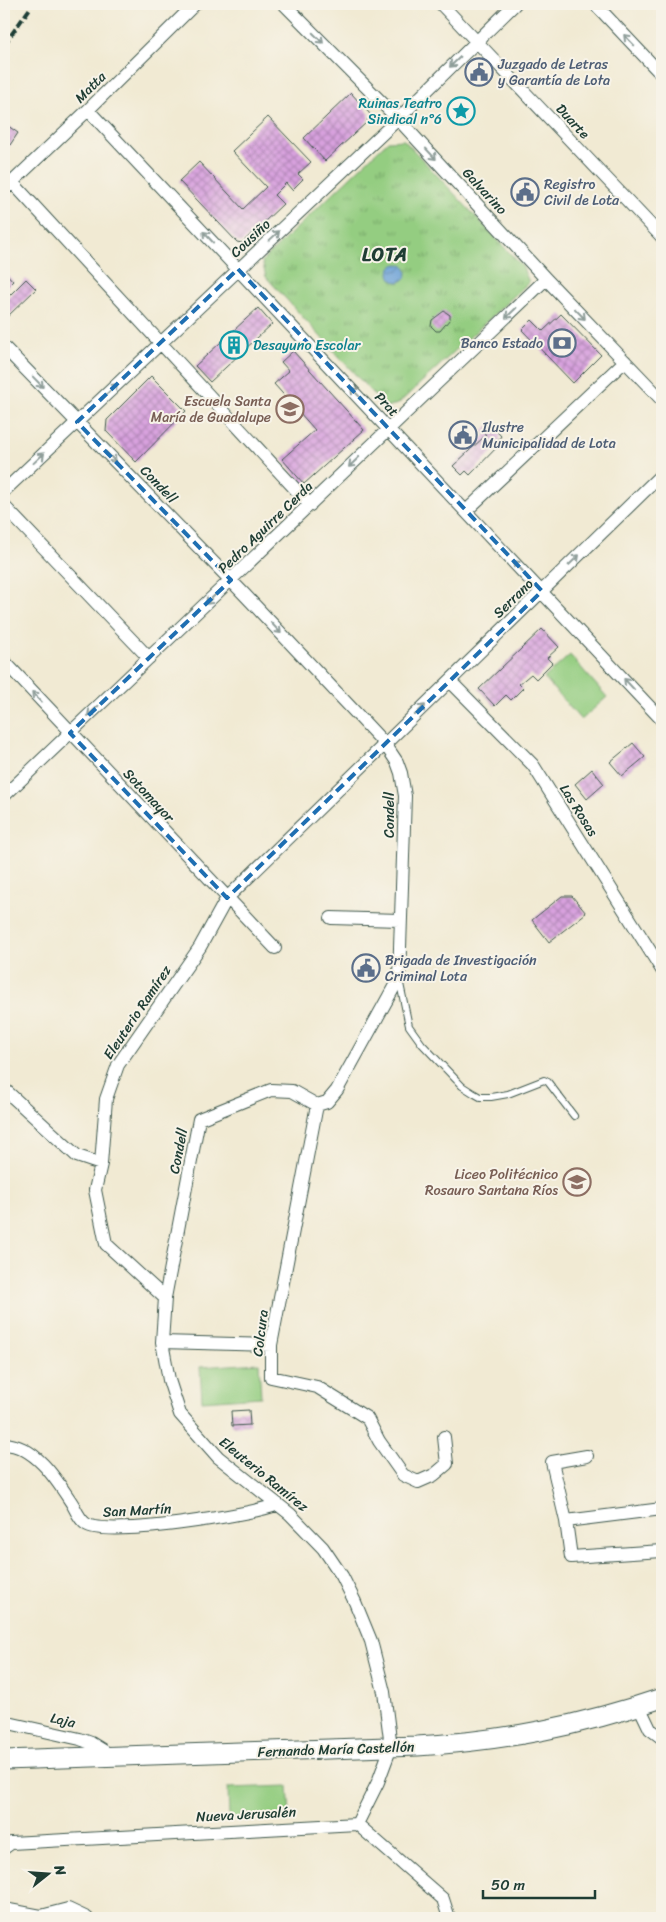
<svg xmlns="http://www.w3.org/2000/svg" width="666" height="1922" viewBox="0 0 666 1922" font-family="Sriracha,sans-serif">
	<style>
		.grass { fill: #94cd81; stroke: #5a855a }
		.park { fill: url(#park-tufts); stroke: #5a855a }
		.water { fill: url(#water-waves); stroke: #446e85 }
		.building { fill: url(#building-cross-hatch) }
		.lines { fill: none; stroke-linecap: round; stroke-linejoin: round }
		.lane-casing { stroke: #3e574c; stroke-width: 8 }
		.street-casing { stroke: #3e574c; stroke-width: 14 }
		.primary-casing { stroke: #3e574c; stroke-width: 21 }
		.lane { stroke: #fff; stroke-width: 6 }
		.street { stroke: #fff; stroke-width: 12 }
		.primary { stroke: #fff; stroke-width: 19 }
		.rail { stroke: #1f3d34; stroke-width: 4; stroke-dasharray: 8 4; stroke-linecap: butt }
		.oneway { stroke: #8f9e9a }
		.marked { fill: none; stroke: #1f6fb2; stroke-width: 4; stroke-dasharray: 10 6; stroke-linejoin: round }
		.labels { text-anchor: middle; stroke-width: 4; stroke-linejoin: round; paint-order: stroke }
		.service-label { font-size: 14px; fill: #4e5e75; stroke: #f7f3e8; text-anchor: start }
		.street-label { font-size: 14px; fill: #1f3d34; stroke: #f7f3e8 }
		.culture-label { font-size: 14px; fill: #0d838f; stroke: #f7f3e8; text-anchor: end }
		.education-label { font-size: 14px; fill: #785e54; stroke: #f7f3e8; text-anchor: end }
		.district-label { font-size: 19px; font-weight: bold; letter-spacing: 1px; fill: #1f3d34; stroke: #f7f3e8 }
	</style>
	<defs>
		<pattern id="park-tufts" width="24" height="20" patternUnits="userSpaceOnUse" patternTransform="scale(1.25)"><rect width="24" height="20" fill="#94cd81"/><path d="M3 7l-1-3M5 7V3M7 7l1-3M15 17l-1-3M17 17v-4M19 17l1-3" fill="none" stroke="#78a86a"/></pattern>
		<pattern id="water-waves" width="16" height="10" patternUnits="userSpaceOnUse" patternTransform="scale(1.25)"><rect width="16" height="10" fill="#689fd6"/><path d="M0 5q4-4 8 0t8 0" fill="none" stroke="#5583ae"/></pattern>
		<pattern id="building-cross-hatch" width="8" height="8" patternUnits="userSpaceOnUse" patternTransform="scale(1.25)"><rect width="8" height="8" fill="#d8a1de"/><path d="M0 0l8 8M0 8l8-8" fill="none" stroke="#af84b5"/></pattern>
	</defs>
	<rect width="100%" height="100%" fill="#f7f3e8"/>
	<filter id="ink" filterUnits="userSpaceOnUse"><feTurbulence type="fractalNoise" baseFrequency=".02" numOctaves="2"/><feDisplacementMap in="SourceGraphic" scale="10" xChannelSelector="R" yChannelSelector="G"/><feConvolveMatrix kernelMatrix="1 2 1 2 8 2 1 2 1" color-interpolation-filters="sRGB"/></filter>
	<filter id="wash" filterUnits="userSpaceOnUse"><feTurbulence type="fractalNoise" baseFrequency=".0096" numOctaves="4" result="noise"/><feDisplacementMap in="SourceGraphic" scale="20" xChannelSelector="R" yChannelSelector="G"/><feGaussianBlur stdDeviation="1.12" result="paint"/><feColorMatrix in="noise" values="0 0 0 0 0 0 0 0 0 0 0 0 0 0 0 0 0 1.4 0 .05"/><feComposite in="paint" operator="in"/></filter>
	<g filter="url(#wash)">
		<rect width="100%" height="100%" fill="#f1ead3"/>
		<path class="grass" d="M570 655 607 697 581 720 544 678Z
			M259 1363 261 1397 202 1401 200 1367Z
			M288 1786 290 1816 229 1818 228 1788Z"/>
		<path class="park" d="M404 140 522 266 529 282 398 404 385 407 266 277 262 261 388 141Z"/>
		<path class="water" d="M389 273a9 9 0 1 1 18 0a9 9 0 1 1-18 0Z"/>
		<g id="blocks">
			<path class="building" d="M351 93 370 114 367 122 325 161 304 138Z
				M268 117 311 162 298 174 303 179 292 190 286 183 274 195 283 204 242 243 237 242 179 181 199 162 243 209 266 187 232 151Z
				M4 123 18 133 4 154Z
				M4 271 13 281 4 290Z
				M26 279 36 289 7 317 4 314V293L8 297Z
				M258 308 272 324 210 382 195 366Z
				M444 311 450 315V319L440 331H436L431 326 432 320Z
				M561 314 601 355 573 383 522 330 532 320 543 331Z
				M293 351 364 430 304 484 282 459 315 430 274 384 289 371 281 362Z
				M151 376 186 411 136 462 106 431 107 420Z
				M490 424 501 436 499 439 502 442 470 475 466 471 462 475 453 466 486 435 483 431Z
				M542 629 559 647 547 658 552 663 536 679 531 674 519 684 523 688 511 700 506 695 495 706 479 689Z
				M633 743 645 757 622 776 610 762Z
				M592 769 604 784 587 799 575 784Z
				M562 896H572L586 913 549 942 532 920Z
				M249 1410 250 1425 232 1426 231 1411Z"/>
		</g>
	</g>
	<g filter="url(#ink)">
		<use href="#blocks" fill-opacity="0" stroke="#3e574c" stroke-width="1"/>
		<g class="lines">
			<g class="lane-casing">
				<path id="lane" d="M399 979 409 1026 422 1044 462 1086 473 1093 480 1097H491L508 1094 544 1080 548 1082 574 1116"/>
			</g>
			<g class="street-casing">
				<path id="street" d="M284 4 398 119 546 279 662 400
					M441 4 662 237
					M595 4 662 75
					M88 110 662 720
					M12 182 310 505
					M4 190 88 110 195 4
					M4 347 245 595 385 744 397 762 401 773 405 796 399 978 337 1090 327 1102 317 1105 292 1091 271 1090 199 1119 165 1298
					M4 491 398 119 515 4
					M4 506 149 658
					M466 511 625 361
					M4 661 275 948
					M450 681 533 765 662 970
					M4 796 546 279
					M331 918 400 920
					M4 1089 77 1156 101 1164
					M317 1105 271 1345V1377L317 1387 367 1418 379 1441 403 1475 418 1482 434 1475 447 1464 444 1437
					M162 1342 271 1345
					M4 1444C36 1445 58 1482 73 1505 76 1511 80 1520 86 1524 106 1538 253 1515 278 1504
					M587 1456 552 1462 566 1521 571 1557 662 1551
					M566 1521 662 1509
					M639 1706 650 1729 662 1738
					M4 1722 80 1739 91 1743 112 1756
					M357 1824 378 1782 391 1747 384 1692 371 1641 355 1602 342 1576 323 1548 290 1514 218 1457 180 1414 169 1380 162 1342 165 1298 106 1244 95 1190 101 1164 106 1099 118 1065 200 947 227 898 662 474
					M4 1848 11 1843 357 1824 443 1899 449 1918
					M4 1909 41 1916 68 1909 87 1918"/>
			</g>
			<g class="primary-casing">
				<path id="primary" d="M4 1760 417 1746C504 1741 580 1726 662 1698"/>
			</g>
			<use href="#lane" class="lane"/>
			<use href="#street" class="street"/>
			<use href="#primary" class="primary"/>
			<path class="rail" d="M4 45 33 4"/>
		</g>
		<defs><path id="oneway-shaft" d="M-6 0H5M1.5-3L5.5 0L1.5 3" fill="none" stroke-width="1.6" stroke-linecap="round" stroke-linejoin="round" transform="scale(1.25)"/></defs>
		<g class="oneway">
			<use href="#oneway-shaft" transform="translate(318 38) rotate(45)"/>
			<use href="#oneway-shaft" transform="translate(629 40) rotate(-134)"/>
			<use href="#oneway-shaft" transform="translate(455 62) rotate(136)"/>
			<use href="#oneway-shaft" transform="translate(431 154) rotate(47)"/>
			<use href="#oneway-shaft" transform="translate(274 236) rotate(-43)"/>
			<use href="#oneway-shaft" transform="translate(208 237) rotate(-133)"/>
			<use href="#oneway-shaft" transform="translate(511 313) rotate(136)"/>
			<use href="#oneway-shaft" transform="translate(580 314) rotate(46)"/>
			<use href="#oneway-shaft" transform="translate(38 382) rotate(46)"/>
			<use href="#oneway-shaft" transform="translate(112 389) rotate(-43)"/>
			<use href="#oneway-shaft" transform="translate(356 393) rotate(-134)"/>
			<use href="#oneway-shaft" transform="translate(111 457) rotate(46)"/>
			<use href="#oneway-shaft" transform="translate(39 458) rotate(-43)"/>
			<use href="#oneway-shaft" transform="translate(354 462) rotate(136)"/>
			<use href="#oneway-shaft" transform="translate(574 560) rotate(-44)"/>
			<use href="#oneway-shaft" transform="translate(518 566) rotate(-133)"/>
			<use href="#oneway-shaft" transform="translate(211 599) rotate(136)"/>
			<use href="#oneway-shaft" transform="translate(276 628) rotate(47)"/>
			<use href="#oneway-shaft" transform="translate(629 684) rotate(-133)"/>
			<use href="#oneway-shaft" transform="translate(37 697) rotate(-133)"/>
			<use href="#oneway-shaft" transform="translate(420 710) rotate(-44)"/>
			<use href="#oneway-shaft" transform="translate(93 711) rotate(136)"/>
		</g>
	</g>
	<path class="marked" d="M238 269 542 591 227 898 70 733 231 580 77 422Z"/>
	<defs>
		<g id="civic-ring" transform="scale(1.4375)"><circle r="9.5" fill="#f7f3e8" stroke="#5c6f8a" stroke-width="1.5"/><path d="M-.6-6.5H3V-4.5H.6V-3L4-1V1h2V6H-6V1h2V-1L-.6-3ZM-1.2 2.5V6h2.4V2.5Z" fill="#5c6f8a"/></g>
		<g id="sight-ring" transform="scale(1.4375)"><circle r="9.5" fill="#f7f3e8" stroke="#0f9aa8" stroke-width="1.5"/><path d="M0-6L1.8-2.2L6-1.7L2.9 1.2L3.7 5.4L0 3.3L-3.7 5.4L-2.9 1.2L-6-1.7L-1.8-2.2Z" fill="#0f9aa8"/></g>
		<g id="bank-ring" transform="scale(1.4375)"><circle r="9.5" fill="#f7f3e8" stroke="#5c6f8a" stroke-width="1.5"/><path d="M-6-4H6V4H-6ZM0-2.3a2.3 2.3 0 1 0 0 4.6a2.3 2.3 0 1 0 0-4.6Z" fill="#5c6f8a"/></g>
		<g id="building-ring" transform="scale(1.4375)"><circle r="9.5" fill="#f7f3e8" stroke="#0f9aa8" stroke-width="1.5"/><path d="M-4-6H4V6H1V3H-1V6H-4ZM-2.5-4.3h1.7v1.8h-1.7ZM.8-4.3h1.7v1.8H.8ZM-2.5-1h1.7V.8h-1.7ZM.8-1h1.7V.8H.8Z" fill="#0f9aa8"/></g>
		<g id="school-ring" transform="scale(1.4375)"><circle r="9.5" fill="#f7f3e8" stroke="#8d6e63" stroke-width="1.5"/><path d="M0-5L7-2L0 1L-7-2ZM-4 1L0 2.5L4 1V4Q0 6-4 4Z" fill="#8d6e63"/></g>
	</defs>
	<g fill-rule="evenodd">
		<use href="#civic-ring" x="479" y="72"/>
		<use href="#sight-ring" x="461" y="111"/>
		<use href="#civic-ring" x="525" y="192"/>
		<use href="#bank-ring" x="562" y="343"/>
		<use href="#building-ring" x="234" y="345"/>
		<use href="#school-ring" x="290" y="409"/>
		<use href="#civic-ring" x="463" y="435"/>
		<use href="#civic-ring" x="366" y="968"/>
		<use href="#school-ring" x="577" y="1182"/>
	</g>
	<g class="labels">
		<g class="service-label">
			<text x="498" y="69">Juzgado de Letras<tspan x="498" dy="16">y Garantía de Lota</tspan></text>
			<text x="544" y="189">Registro<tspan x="544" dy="16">Civil de Lota</tspan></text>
			<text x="543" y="348" text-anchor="end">Banco Estado</text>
			<text x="482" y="432">Ilustre<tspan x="482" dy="16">Municipalidad de Lota</tspan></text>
			<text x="385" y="965">Brigada de Investigación<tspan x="385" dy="16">Criminal Lota</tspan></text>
		</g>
		<g class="street-label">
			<text transform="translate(90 87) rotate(-45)" y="5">Matta</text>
			<text transform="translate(573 121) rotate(47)" y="5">Duarte</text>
			<text transform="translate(485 191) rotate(47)" y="5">Galvarino</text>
			<text transform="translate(250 238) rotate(-43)" y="5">Cousiño</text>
			<text transform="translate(387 404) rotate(47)" y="5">Prat</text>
			<text transform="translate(159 484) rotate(46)" y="5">Condell</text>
			<text transform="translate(265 527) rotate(-44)" y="5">Pedro Aguirre Cerda</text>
			<text transform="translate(513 598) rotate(-44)" y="5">Serrano</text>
			<text transform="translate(149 795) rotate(47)" y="5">Sotomayor</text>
			<text transform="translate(579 810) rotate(58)" y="5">Las Rosas</text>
			<text transform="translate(389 815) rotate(-90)" y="5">Condell</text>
			<text transform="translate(137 1012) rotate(-56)" y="5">Eleuterio Ramírez</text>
			<text transform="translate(178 1151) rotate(-79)" y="5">Condell</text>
			<text transform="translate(260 1333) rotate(-83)" y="5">Colcura</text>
			<text transform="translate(264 1474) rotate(39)" y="5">Eleuterio Ramírez</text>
			<text transform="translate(137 1510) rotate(-3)" y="5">San Martín</text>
			<text transform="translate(63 1720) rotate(13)" y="5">Laja</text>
			<text transform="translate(336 1749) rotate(-2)" y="5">Fernando María Castellón</text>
			<text transform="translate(246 1814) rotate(-3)" y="5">Nueva Jerusalén</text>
		</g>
		<g class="culture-label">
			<text x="442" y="108">Ruinas Teatro<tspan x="442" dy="16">Sindical n°6</tspan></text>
			<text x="253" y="350" text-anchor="start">Desayuno Escolar</text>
		</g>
		<g class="education-label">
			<text x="271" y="406">Escuela Santa<tspan x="271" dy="16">María de Guadalupe</tspan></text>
			<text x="558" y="1179">Liceo Politécnico<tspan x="558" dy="16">Rosauro Santana Ríos</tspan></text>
		</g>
		<g class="district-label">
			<text x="385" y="261">LOTA</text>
		</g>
	</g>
	<rect width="666" height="1922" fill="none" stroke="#f7f3e8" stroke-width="20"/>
	<g transform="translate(48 1874) rotate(73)" stroke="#f7f3e8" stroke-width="4" paint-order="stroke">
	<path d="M0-4L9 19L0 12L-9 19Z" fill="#1f3d34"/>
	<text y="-8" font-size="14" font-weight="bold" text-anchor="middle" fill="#1f3d34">N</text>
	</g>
	<path d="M483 1890v8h112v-8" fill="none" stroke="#1f3d34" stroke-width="2.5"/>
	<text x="491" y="1890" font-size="15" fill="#1f3d34" stroke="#f7f3e8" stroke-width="4" paint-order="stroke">50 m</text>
</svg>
